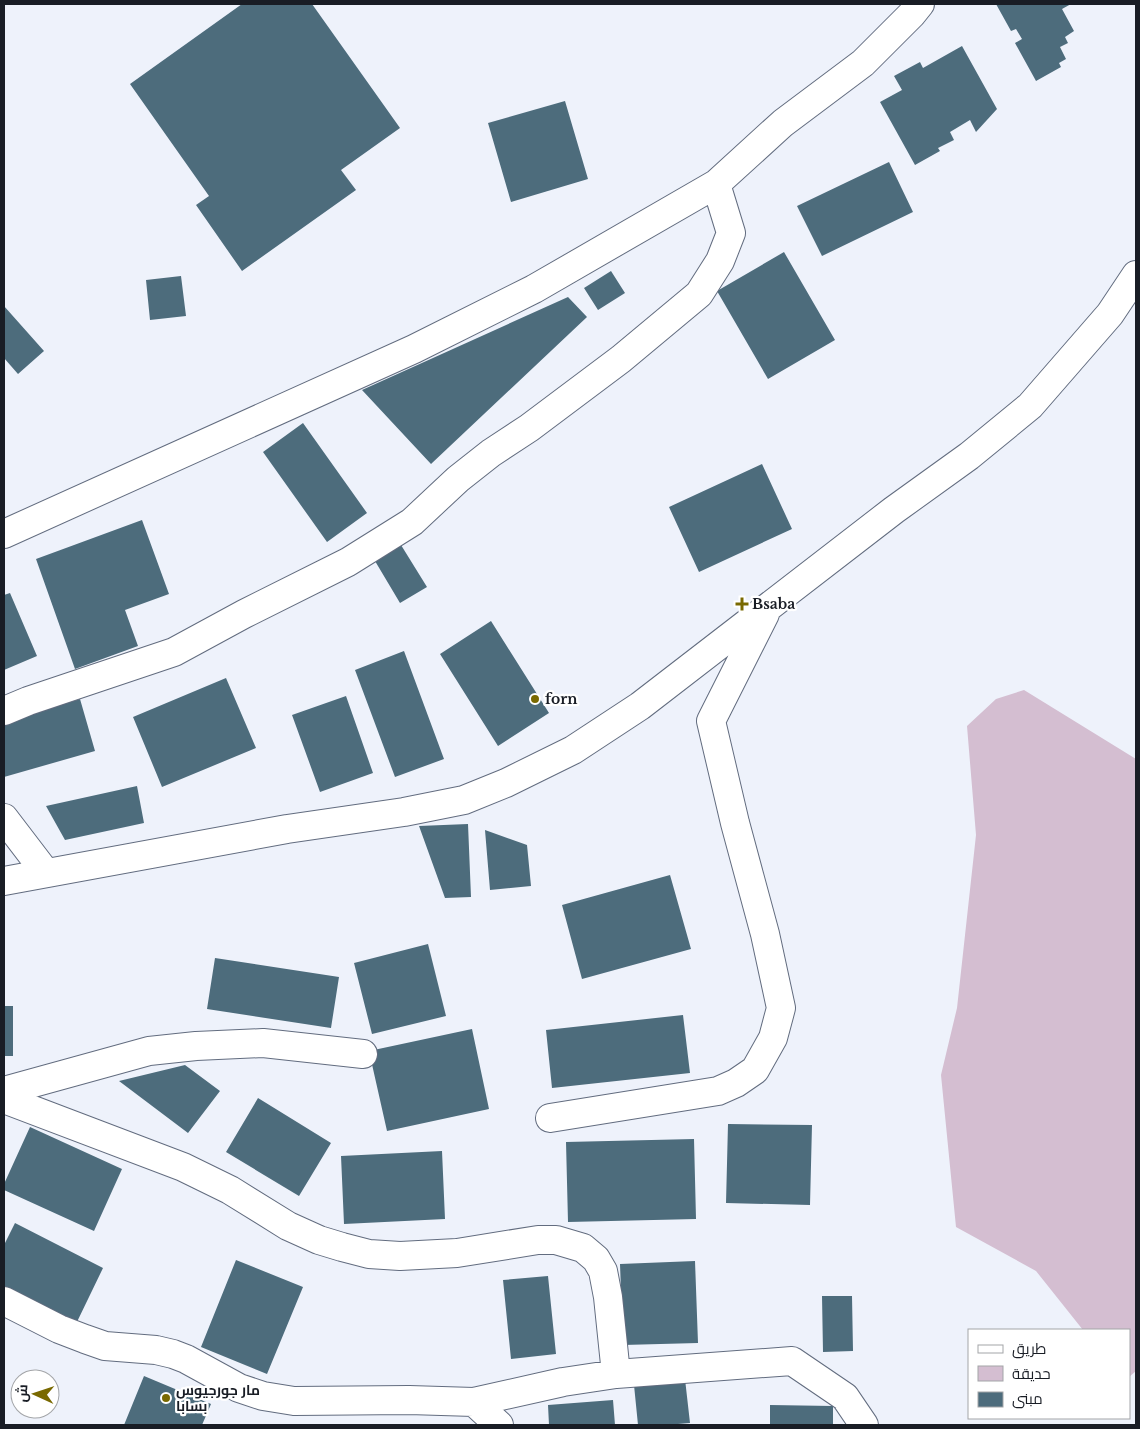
<svg xmlns="http://www.w3.org/2000/svg" width="1140" height="1429" viewBox="0 0 1140 1429" font-family="'Libre Baskerville',Cairo,serif">
	<style>
		.green { fill: #d4bed1 }
		.building { fill: #4d6c7c }
		.lines { fill: none; stroke-linecap: round; stroke-linejoin: round }
		.minor-casing { stroke: #626c7f; stroke-width: 30 }
		.minor { stroke: #fff; stroke-width: 28 }
		.poi-dot { fill: #796900; stroke: #fff; stroke-width: 2 }
		.labels { text-anchor: middle; stroke-width: 4.5; stroke-linejoin: round; paint-order: stroke }
		.poi-label { font-size: 14px; font-weight: bold; fill: #191d25; stroke: #fff; text-anchor: start }
	</style>
	<rect width="100%" height="100%" fill="#eef2fb"/>
	<path class="green" d="M1024 690 1136 759V1371L1129 1377V1330H1083L1036 1271 956 1227 941 1075 957 1008 976 835 967 726 996 699Z"/>
	<path class="building" d="M242 4H312L400 128 341 170 356 190 242 271 196 205 209 196 130 84Z
		M996 4H1071L1062 9 1074 31 1065 37 1068 43 1060 47 1066 59 1059 63 1061 67 1036 81 1015 43 1022 39 1016 29 1011 31Z
		M962 46 997 109 976 132 970 120 950 132 954 140 938 148 940 151 915 165 880 102 902 90 894 76 920 62 923 68Z
		M565 101 588 179 511 202 488 123Z
		M889 162 913 212 822 256 797 206Z
		M784 252 835 340 768 379 717 291Z
		M611 271 625 293 598 310 584 288Z
		M181 276 186 316 150 320 146 280Z
		M568 297 587 317 431 464 362 390Z
		M4 306 44 351 18 374 4 358Z
		M303 423 367 513 327 542 263 452Z
		M762 464 792 529 699 572 669 507Z
		M142 520 169 594 125 610 138 646 75 669 36 559Z
		M401 545 427 587 400 603 375 561Z
		M10 593 37 656 4 670V595Z
		M491 621 549 713 498 746 440 654Z
		M404 651 444 759 395 777 355 670Z
		M226 678 256 748 162 787 133 717Z
		M346 696 373 773 320 792 292 715Z
		M80 699 95 751 4 777V721Z
		M137 786 144 823 65 840 46 806Z
		M468 824 471 897 445 898 419 826Z
		M485 830 527 845 531 886 490 890Z
		M670 875 691 949 582 979 562 905Z
		M428 944 446 1016 372 1034 354 963Z
		M215 958 339 977 331 1028 207 1009Z
		M4 1006H13V1056H4Z
		M683 1015 690 1073 552 1088 546 1030Z
		M472 1029 489 1109 387 1131 369 1051Z
		M185 1065 220 1091 188 1133 119 1081Z
		M258 1098 331 1143 299 1196 226 1152Z
		M728 1124 812 1125 810 1205 726 1203Z
		M30 1127 122 1169 94 1231 4 1190V1184Z
		M694 1139 696 1219 568 1222 566 1142Z
		M442 1151 445 1219 344 1224 341 1156Z
		M15 1223 103 1268 75 1326 4 1291V1245Z
		M236 1260 303 1287 267 1374 201 1347Z
		M695 1261 698 1343 623 1345 620 1264Z
		M548 1276 556 1354 511 1359 503 1280Z
		M822 1296H852L853 1351 823 1352Z
		M144 1376 211 1404 202 1425H124Z
		M685 1379 690 1423 666 1425H638L634 1385Z
		M613 1400 615 1425H549L548 1405Z
		M770 1405 833 1406V1425H770Z"/>
	<g class="lines">
		<g class="minor-casing">
			<path id="minor" d="M4 534 414 349 534 289 716 184 783 123 863 63 912 14 920 4
				M4 711 28 701 174 652 244 614 348 562 412 522 458 479 491 453 529 428 621 359 699 294 720 261 731 233 716 184
				M4 818 46 873
				M4 881 287 829 404 812 464 800 506 783 573 750 640 706 894 510 969 456 1030 406 1110 314 1136 275
				M4 1091 149 1051 196 1046 263 1043 363 1054
				M4 1099 183 1167 230 1190 288 1226 319 1240 342 1247 369 1254 400 1256 457 1253 538 1240H556L583 1248 596 1259 603 1271 608 1297 616 1374
				M550 1118 718 1091 736 1083 755 1070 773 1038 781 1008 765 934 735 823 711 721 765 614
				M4 1301 59 1329 85 1339 105 1346 156 1350 173 1354 186 1359 239 1388 263 1396 294 1401 409 1400 474 1402 563 1382 616 1374 792 1361 845 1397 864 1425
				M474 1402 499 1425"/>
		</g>
		<use href="#minor" class="minor"/>
	</g>
	<g class="poi-dot">
		<path d="M739.5 596.5h5v5h5v5h-5v5h-5v-5h-5v-5h5z"/>
		<circle cx="535" cy="699" r="5"/>
		<circle cx="166" cy="1398" r="5"/>
	</g>
	<g class="labels">
		<g class="poi-label">
			<text x="752" y="609">Bsaba</text>
			<text x="545" y="704">forn</text>
			<text x="176" y="1395">مار جورجيوس<tspan x="176" dy="16">بسابا</tspan></text>
		</g>
	</g>
	<rect width="1140" height="1429" fill="none" stroke="#191d25" stroke-width="10"/>
	<rect x="968" y="1329" width="162" height="90" fill="#ffffff" stroke="#a3a5a8"/>
	<rect x="978" y="1345" width="25" height="8" fill="#ffffff" stroke="#a3a5a8"/>
	<text x="1012" y="1354" font-size="15" fill="#191d25">طريق</text>
	<rect x="978" y="1366" width="25" height="15" fill="#d4bed1" stroke="#a3a5a8"/>
	<text x="1012" y="1379" font-size="15" fill="#191d25">حديقة</text>
	<rect x="978" y="1392" width="25" height="15" fill="#4d6c7c" stroke="#a3a5a8"/>
	<text x="1012" y="1404" font-size="15" fill="#191d25">مبنى</text>
	<g transform="translate(35 1394) rotate(273)"><circle r="24" fill="#ffffff" stroke="#a3a5a8"/>
	<path d="M0-4L9 19L0 12L-9 19Z" fill="#796900"/>
	<text y="-8" font-size="14" font-weight="bold" text-anchor="middle" fill="#191d25">ش</text>
	</g>
</svg>
